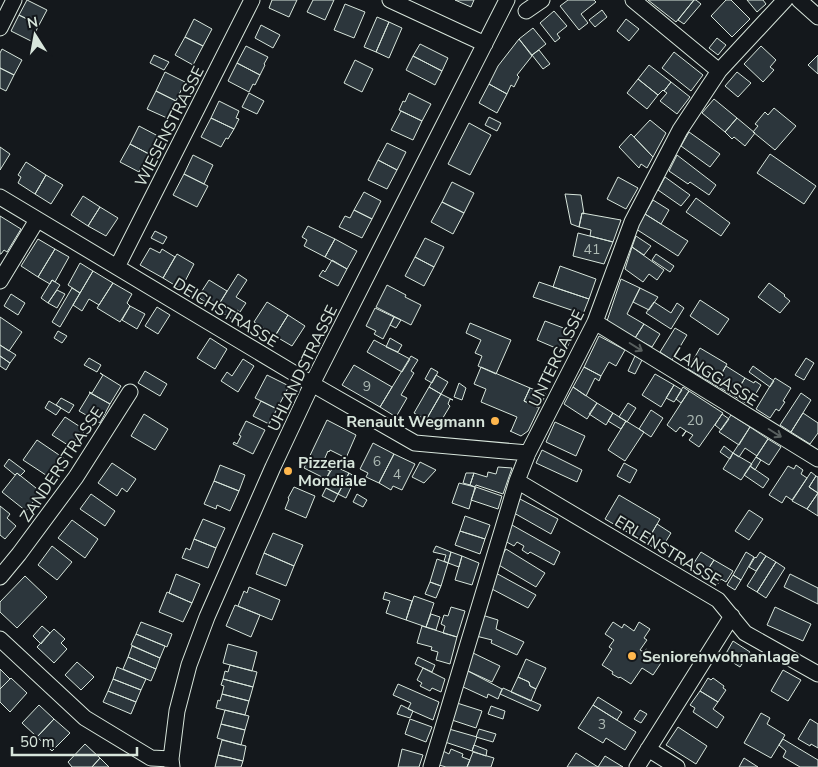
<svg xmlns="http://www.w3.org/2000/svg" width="818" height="767" viewBox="0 0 818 767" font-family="'Nunito Sans',sans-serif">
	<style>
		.building { fill: #2c363c; stroke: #d8e6dc }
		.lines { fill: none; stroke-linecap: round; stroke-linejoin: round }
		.street-casing { stroke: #d8e6dc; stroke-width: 17 }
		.street { stroke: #14181c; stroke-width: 15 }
		.oneway { stroke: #59605f }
		.poi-dot { fill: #ffb74d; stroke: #14181c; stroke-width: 2 }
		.labels { text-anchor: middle; stroke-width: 4; stroke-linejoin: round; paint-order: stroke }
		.number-label { font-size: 14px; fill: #adbab4 }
		.street-label { font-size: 16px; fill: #d8e6dc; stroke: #14181c }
		.poi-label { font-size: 16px; font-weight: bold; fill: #d8e6dc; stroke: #14181c; text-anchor: start }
	</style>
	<rect width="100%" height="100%" fill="#14181c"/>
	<path class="building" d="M27 0 47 10 39 25 19 15Z
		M272 0H297L289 17 269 8Z
		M313 0H334L325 20 307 12Z
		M455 0H474L471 7Z
		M568 0H594L596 2 581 14 588 23 579 30 560 6Z
		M648 0H694L676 22Z
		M694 0H696L701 4 684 24 678 20Z
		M726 0H731L750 19 732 37 711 16Z
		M747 0H763L766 4 757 12Z
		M345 4 365 12 354 38 334 30Z
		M602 10 607 17 595 27 589 20Z
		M554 11 567 26 557 34 560 38 555 42 540 23Z
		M19 15 39 25 31 41 11 31Z
		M377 17 389 22 376 52 364 47Z
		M194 19 212 29 203 46 185 37Z
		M626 19 639 29 629 41 617 31Z
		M389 22 402 28 389 58 376 52Z
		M261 25 280 35 273 48 255 38Z
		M533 28 546 44 532 55 519 39Z
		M185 37 203 46 193 65 175 55Z
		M717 38 726 45 718 55 709 48Z
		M519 39 532 56 517 75 519 77 514 87 511 85 507 94 489 84 498 66Z
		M420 44 448 58 442 71 413 56Z
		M246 46 268 57 264 64 265 65 260 75 237 63Z
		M761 46 776 60 770 67 774 70 763 82 744 64Z
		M2 49 22 60 14 75 0 68V53Z
		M539 50 550 64 543 69 532 55Z
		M674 52 703 75 691 91 662 68Z
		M154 55 169 62 164 70 150 63Z
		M818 55V74L808 65Z
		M413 56 442 71 435 85 406 70Z
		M355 60 373 69 362 92 344 83Z
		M237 63 260 75 255 85 253 84 249 92 228 81Z
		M649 65 671 82 664 91 663 90 658 95 638 79Z
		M0 68 14 75 6 91 0 88Z
		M165 72 185 82 176 101 156 91Z
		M737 72 751 83 738 97 725 86Z
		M638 79 658 95 647 109 627 93Z
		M671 82 690 97 677 114 660 101 667 93 664 91Z
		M489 84 507 94 497 113 479 103Z
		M156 91 176 101 167 118 147 109Z
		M249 93 264 101 257 114 242 107Z
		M409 93 431 104 422 121 399 110 403 101 405 102Z
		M714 99 737 118 725 132 702 113Z
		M219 101 239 111 236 118 239 119 234 129 211 118Z
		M774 108 796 126 775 150 753 132 758 126 755 124 765 112 768 115Z
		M401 111 422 121 413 140 391 130Z
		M489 117 501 123 497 131 485 125Z
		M211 118 234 129 228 139 226 138 221 147 201 137Z
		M737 118 755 133 745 146 734 137 732 139 725 132Z
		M650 120 666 133 653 157 634 137Z
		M469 123 491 135 470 175 448 164Z
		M139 126 158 136 149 154 130 144Z
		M689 132 720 154 710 167 681 146Z
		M631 134 653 157 647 168 641 164 639 168 619 147Z
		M387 143 406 152 397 170 378 160Z
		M130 144 149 154 139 172 120 162Z
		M0 147 10 154 0 170Z
		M770 154 816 186 804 204 757 173Z
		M193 155 213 165 204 184 184 174Z
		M677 155 716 185 709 195 690 182 688 184 669 171Z
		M378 160 397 170 387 189 368 180Z
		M26 162 46 175 35 194 18 183 21 177 18 175Z
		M184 174 208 186 197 207 173 195Z
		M46 175 63 185 51 204 35 194Z
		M618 177 638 188 626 209 607 199Z
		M665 177 690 195 681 206 658 190Z
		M452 182 474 193 464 213 442 202Z
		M364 192 381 201 372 219 354 210Z
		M565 194 581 195 584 214 582 213 579 227 571 224Z
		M83 196 100 207 88 226 71 215Z
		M696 198 730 223 721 236 686 212Z
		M653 200 669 210 661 224 645 214Z
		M442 202 464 213 453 234 431 222Z
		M100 207 118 218 106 236 88 226Z
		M354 210 372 219 362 238 339 227 345 216 350 218Z
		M582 213 621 220 613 242 590 236 591 230 579 227Z
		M645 214 688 241 678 256 636 229Z
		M0 216 21 229 7 252 4 250 1 254H0Z
		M308 226 335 239 325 257 304 246 307 240 302 237Z
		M155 231 167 237 163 244 151 238Z
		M578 233 613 242 604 264 573 256Z
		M636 236 651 246 644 255 632 247Z
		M425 238 444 247 434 267 415 257Z
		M38 239 55 249 38 277 21 266Z
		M335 239 357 251 347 269 325 257Z
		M632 247 664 270 657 280 649 274 643 282 625 269Z
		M150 248 160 253 162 249 175 257 163 278 140 265Z
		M55 249 69 257 55 282 52 280 50 284 38 277Z
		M177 254 194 264 181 289 163 278Z
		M656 254 674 266 670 272 652 260Z
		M415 257 434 267 424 286 405 276Z
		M332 260 347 269 338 286 319 276 323 270 325 272Z
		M80 263 93 271 80 293 68 285Z
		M560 266 596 279 589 299 553 287Z
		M93 271 113 283 99 305 89 299 82 311 73 305Z
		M238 274 247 280 236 297 246 303 240 312 237 310 232 319 216 309Z
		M621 279 640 288 627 314 644 324 635 338 607 321Z
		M52 280 60 285 48 303 41 298Z
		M209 280 227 291 216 309 198 297Z
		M539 282 589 299 583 314 533 297Z
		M113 283 132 294 127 303 130 306 120 322 97 308Z
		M769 283 785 295 784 296 790 301 780 313 758 297Z
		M387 285 406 295 405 297 421 305 411 325 376 307Z
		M72 288 80 293 60 327 52 322Z
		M640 288 658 297 649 310 633 302Z
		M57 290 65 294 57 308 48 303Z
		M11 294 25 303 18 315 4 306Z
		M700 300 729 319 718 335 690 316Z
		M267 302 288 315 275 336 254 322Z
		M654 302 671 313 677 303 684 308 671 329 646 313Z
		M130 306 145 314 137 329 122 320Z
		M157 307 170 315 158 334 145 326Z
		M375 308 394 317 383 339 374 334 376 331 366 326Z
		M288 315 305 326 292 346 275 336Z
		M0 317 22 332 9 351 0 345Z
		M394 317 401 320 396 328 390 325Z
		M545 321 574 332 565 352 537 340Z
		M470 323 511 340 496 374 478 366 482 356 475 353 481 340 466 333Z
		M644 324 660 334 652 347 635 338Z
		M675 328 687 335 672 360 660 352Z
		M58 331 67 336 62 343 54 338Z
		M599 336 625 350 616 366 609 362 601 376 584 367Z
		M210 338 227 349 215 369 197 358Z
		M390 338 402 345 398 352 386 347Z
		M374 340 410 359 402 372 367 352Z
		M0 345 16 355 10 363 0 356Z
		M700 348 727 364 715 385 688 369Z
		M0 356 10 363 6 370 0 366Z
		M411 356 418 360 411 371 414 373 401 395 407 398 396 417 380 407Z
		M635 356 642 360 635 374 628 371Z
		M89 358 101 365 97 372 84 365Z
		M806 358 814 363 804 380 795 375Z
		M243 359 254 366 238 392 221 381 227 372 232 376Z
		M354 365 392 387 380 407 342 385Z
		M726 366 745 378 734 396 715 385Z
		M753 366 774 381 770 387 749 372Z
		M481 367 530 388 524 401 539 408 528 431 521 436 510 431H511L517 417 481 402 486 389 474 384Z
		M584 367 601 376 599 381 595 378 586 396 573 387Z
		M431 368 438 372 432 383 425 379Z
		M145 371 167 384 160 396 138 383Z
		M100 373 121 386 110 404 89 392 92 393 103 375Z
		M655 374 674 385 661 407 642 395Z
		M267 375 289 386 277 409 255 398Z
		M436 375 448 382 441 394 429 387Z
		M745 378 754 383 755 381 761 385 749 405 734 396Z
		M775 378 791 388 783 401 785 402 779 411 776 409 770 418 756 409Z
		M459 383 466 388 462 400 454 397Z
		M674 385 682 390 674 402 666 398Z
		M429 387 441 394 426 420 414 413Z
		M573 387 597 403 587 419 564 404Z
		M683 387 689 391 681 403 676 399Z
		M530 388 546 394 539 408 524 401Z
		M689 391 723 413 699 447 689 440 693 435 686 431 683 436H682L686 431 680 427 676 432 667 425Z
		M90 393 110 404 100 423 79 411Z
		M801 393 811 400 791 432 780 425Z
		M441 394 453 400 450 399 448 404 450 406 438 426 426 420Z
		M61 398 74 405 69 413 56 405Z
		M49 401 61 408 56 415 45 408Z
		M261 401 277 409 269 424 253 416Z
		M597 403 613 413 606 425 589 414Z
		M628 403 636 408 627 422 619 417Z
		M651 410 663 418 651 437 639 429Z
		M613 413 626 421 621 429 608 421Z
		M803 413 818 423V433L810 444 791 432Z
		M144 414 168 429 155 450 131 436Z
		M722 414 729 419 721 430 715 425Z
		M731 415 750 427 739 445 719 432Z
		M65 417 85 430 80 438 78 436 71 447 52 435Z
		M327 420 356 435 346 458 330 450 329 452 328 451 321 467 330 471 326 479 304 468Z
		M246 421 265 430 253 454 233 444 234 442 237 444 241 436 239 435Z
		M626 421 644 432 625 461 608 450Z
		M555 422 585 436 576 456 546 442Z
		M750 427 768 439 757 456 745 448 739 457 733 453Z
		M768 439 781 447 769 465 756 457Z
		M37 440 65 459 52 479 23 460Z
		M373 443 394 454 379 483 366 477 368 473 360 469Z
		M724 446 733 453 730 459 720 452Z
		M542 450 582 470 577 482 536 463Z
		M733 453 752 464 741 480 723 469Z
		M394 454 415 464 402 490 393 486 391 490 379 483Z
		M756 457 761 460 755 470 750 466Z
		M9 459 25 471 20 476 17 473 15 475 4 466Z
		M420 462 436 470 424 483 412 477Z
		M112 463 136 479 127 492 122 488 117 496 98 483Z
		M624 463 637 470 630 483 617 476Z
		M220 465 245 475 239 491 214 481Z
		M796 465 803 470 801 474 807 478 792 500 786 496 782 503 769 495 788 466 794 469Z
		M750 466 769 479 763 488 744 475Z
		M336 467 349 473 342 487 326 479 332 469Z
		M498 467 512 468 503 494 476 485 475 487 470 485 474 473 487 477 488 472 496 474Z
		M811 472 816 476 809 487 818 493 807 509 792 501Z
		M17 473 41 492 26 511 2 492Z
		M349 473 356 477 346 498 338 494Z
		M466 473H474L470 485 463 483Z
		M816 476 818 477V493L809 487Z
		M214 481 239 491 230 511 217 505 216 509 204 504Z
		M329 481 342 487 338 494 326 488Z
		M459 483 475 487 469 509 452 503Z
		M294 487 315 496 306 518 285 509 289 499 288 498Z
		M476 487 502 496 498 509 471 500Z
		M326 488 338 494 334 502 322 496Z
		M818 493V516L807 509Z
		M91 494 115 511 105 526 80 509Z
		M357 494 367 500 363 507 353 502Z
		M619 495 660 519 646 543 605 519Z
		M520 499 558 519 551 534 514 513Z
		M0 506 10 514 7 518 16 526 5 539 0 535Z
		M749 510 763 519 749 540 735 531Z
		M465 516 490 525 485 539 460 531Z
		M203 519 225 528 216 548 194 539Z
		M72 520 98 539 85 558 58 538Z
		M657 524 671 533 660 551 646 543Z
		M512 525 560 552 554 565 530 552 528 554 522 550 524 546 517 542 514 546 505 541 510 533 508 532Z
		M460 531 485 539 480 554 455 545Z
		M273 533 303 545 294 566 264 553Z
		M194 539 216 548 208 568 182 558 186 548 190 550Z
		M52 546 72 562 57 580 38 565Z
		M436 546 451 552 448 563 444 561 446 555 433 552Z
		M506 549 545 573 536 587 497 564Z
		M451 552 462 556 459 567 448 563Z
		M701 552 714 560 703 577 690 569Z
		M746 552 754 557 741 580 733 575Z
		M760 552 766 556 756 571 749 567 755 557 756 558Z
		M264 553 294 566 286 586 256 574Z
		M462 556 479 563 472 585 455 580Z
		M766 556 776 562 757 592 747 586Z
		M437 559 448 563 441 586 430 582Z
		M714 560 733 571 726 582 721 579 717 585 703 577Z
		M776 562 785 568 766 598 757 592Z
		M494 572 536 595 528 608 490 588Z
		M176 574 200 584 192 603 169 593Z
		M790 574 818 588V604L784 587Z
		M733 575 741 580 735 590 727 585Z
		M25 576 47 597 17 628 0 612V602Z
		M430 582 441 586 436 598 425 594Z
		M249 587 280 600 272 620 238 606 244 591 247 593Z
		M167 592 192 603 183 622 159 612Z
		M385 592 412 601 406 620 386 613 390 601 383 599Z
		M414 596 434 603 426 627 406 620Z
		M235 605 260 615 251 637 226 626Z
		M451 607 465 611 457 637 443 633 445 626 441 624 444 615 448 616Z
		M775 607 811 624 803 641 767 625Z
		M431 614 440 617 436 630 426 627Z
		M482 615 498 620 496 629 524 642 517 655 491 643 492 640 476 636Z
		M141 622 172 634 167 647 136 634Z
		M613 622 622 628 624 624 634 631 639 622 650 629 644 638 647 640 640 650 644 652 646 649 663 660 653 675 642 668 631 684 620 677 619 678 612 674 613 672 602 665 612 649 609 647 614 640 605 634Z
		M42 626 50 633 41 644 33 636Z
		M422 626 457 637 450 664 436 660 438 652 431 650 432 647 417 643Z
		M54 629 65 639 61 643 67 649 54 663 37 647Z
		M136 634 165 646 160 658 131 645Z
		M733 641 750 652 740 667 724 657Z
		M228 644 257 652 252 671 223 663Z
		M132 646 160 658 156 669 128 657Z
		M471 652 500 666 492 682 466 670Z
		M128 657 156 669 151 681 123 669Z
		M418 657 435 665 432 672 415 664Z
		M526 659 546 668 536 689 530 686 529 682 518 677Z
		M77 662 94 677 81 690 65 675Z
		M230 665 257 672 253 687 223 679 225 671 228 672Z
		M117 667 146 679 141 690 113 679Z
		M423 668 445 679 441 692 432 688 430 691 420 686 422 683 417 680Z
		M0 669 10 679 0 689Z
		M466 670 502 689 498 699 488 694 487 698 461 686Z
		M783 670 801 680 788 701 771 691Z
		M518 677 529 682 530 686 536 689 531 701 511 692Z
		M11 678 27 693 10 712 0 702V689Z
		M708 678 711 680 713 678 724 686 723 688 726 690 718 702 700 691Z
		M113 679 141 690 136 702 108 691Z
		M223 679 253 687 249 701 222 694 224 686 221 685Z
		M398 684 439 702 433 720 408 709 411 703 393 695Z
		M503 688 541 705 538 711 500 694Z
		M108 691 136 702 131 714 103 702Z
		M700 691 718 702 713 709 724 717 717 728 693 712 695 708 690 705Z
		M222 694 249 701 245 715 216 708 218 700 220 701Z
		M598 697 622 712 617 720 593 705Z
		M457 703 482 711 476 728 452 720Z
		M39 705 54 719 37 737 22 723Z
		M401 705 413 711 410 718 397 714Z
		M593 705 636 732 625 750 606 738 603 743 578 728Z
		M491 706 505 711 503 719 488 714Z
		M225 710 249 716 245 730 221 724Z
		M640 710 647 714 641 723 634 719Z
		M761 713 770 718 767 724 785 735 771 758 744 743Z
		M54 719 70 733 52 751 37 737Z
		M410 719 432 727 426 742 405 734Z
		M810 719 818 724V748L811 744 810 746 798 739Z
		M221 724 245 730 241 745 217 738Z
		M678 727 707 746 696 764 666 745Z
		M449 729 477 737 472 751 445 742Z
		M479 729 496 734 493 742 476 737Z
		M783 739 818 760V767H800L783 757 786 751 779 745Z
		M222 740 246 746 243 761 218 755Z
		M85 744 100 758 92 767H72L68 762Z
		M474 745 487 750 486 756 472 751Z
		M402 749 423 755 419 767H398Z
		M451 749 463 754 462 757 470 760 467 767H446L439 765 443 751 449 754Z
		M473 752 494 758 491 767H467Z
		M576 753 598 767H567Z
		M218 755 243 761 241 767H215Z
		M605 756 623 767H598Z
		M100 758 109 767H92Z
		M744 758 758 767H739Z"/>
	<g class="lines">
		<g class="street-casing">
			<path id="street" d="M390 0 485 44
				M633 0 719 71
				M799 0 818 17
				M526 11 542 0
				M0 28 14 0
				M0 197 312 384 415 443 528 453
				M117 267 252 0
				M0 281 37 220
				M595 322 818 459
				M517 481 718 600 745 633 818 674
				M0 577 19 554 76 477 130 392
				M0 639 85 718 151 758 171 759
				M648 749 677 767
				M172 767 171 759 177 711 189 665 207 617 273 467 312 384 507 0
				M431 767 517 481 528 453 595 322 632 222 680 130 719 71 785 0
				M637 767 732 616"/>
		</g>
		<use href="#street" class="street"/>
	</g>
	<defs><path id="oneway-shaft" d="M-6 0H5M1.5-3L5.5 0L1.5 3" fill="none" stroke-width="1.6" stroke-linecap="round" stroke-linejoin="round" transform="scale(1.25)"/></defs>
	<g class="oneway">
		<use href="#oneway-shaft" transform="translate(636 347) rotate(32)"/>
		<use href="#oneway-shaft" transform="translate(775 433) rotate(32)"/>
	</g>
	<g class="poi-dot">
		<circle cx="495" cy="421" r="5"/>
		<circle cx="288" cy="471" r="5"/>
		<circle cx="632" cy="656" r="5"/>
	</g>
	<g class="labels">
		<g class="number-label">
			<text x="592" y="254">41</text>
			<text x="367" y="391">9</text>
			<text x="695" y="425">20</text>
			<text x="377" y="466">6</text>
			<text x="397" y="479">4</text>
			<text x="602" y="729">3</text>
		</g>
		<g class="street-label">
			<text transform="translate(169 126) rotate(-63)" y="6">WIESENSTRASSE</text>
			<text transform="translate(226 312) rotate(31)" y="6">DEICHSTRASSE</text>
			<text transform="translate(556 358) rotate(-64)" y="6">UNTERGASSE</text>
			<text transform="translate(302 368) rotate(-64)" y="6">UHLANDSTRASSE</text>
			<text transform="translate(716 376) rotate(32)" y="6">LANGGASSE</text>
			<text transform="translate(61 464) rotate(-56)" y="6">ZANDERSTRASSE</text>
			<text transform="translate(668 550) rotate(31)" y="6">ERLENSTRASSE</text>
		</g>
		<g class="poi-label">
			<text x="485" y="427" text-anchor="end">Renault Wegmann</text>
			<text x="298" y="468">Pizzeria<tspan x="298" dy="18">Mondiale</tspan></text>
			<text x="642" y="662">Seniorenwohnanlage</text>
		</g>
	</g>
	<g transform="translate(35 35) rotate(349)" stroke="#14181c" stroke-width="4" paint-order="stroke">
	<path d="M0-4L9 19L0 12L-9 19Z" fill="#d8e6dc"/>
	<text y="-8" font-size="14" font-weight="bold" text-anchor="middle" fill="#d8e6dc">N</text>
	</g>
	<path d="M12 747v8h125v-8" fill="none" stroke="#d8e6dc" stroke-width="2.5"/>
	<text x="20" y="747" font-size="15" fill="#d8e6dc" stroke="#14181c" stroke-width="4" paint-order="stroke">50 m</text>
</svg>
